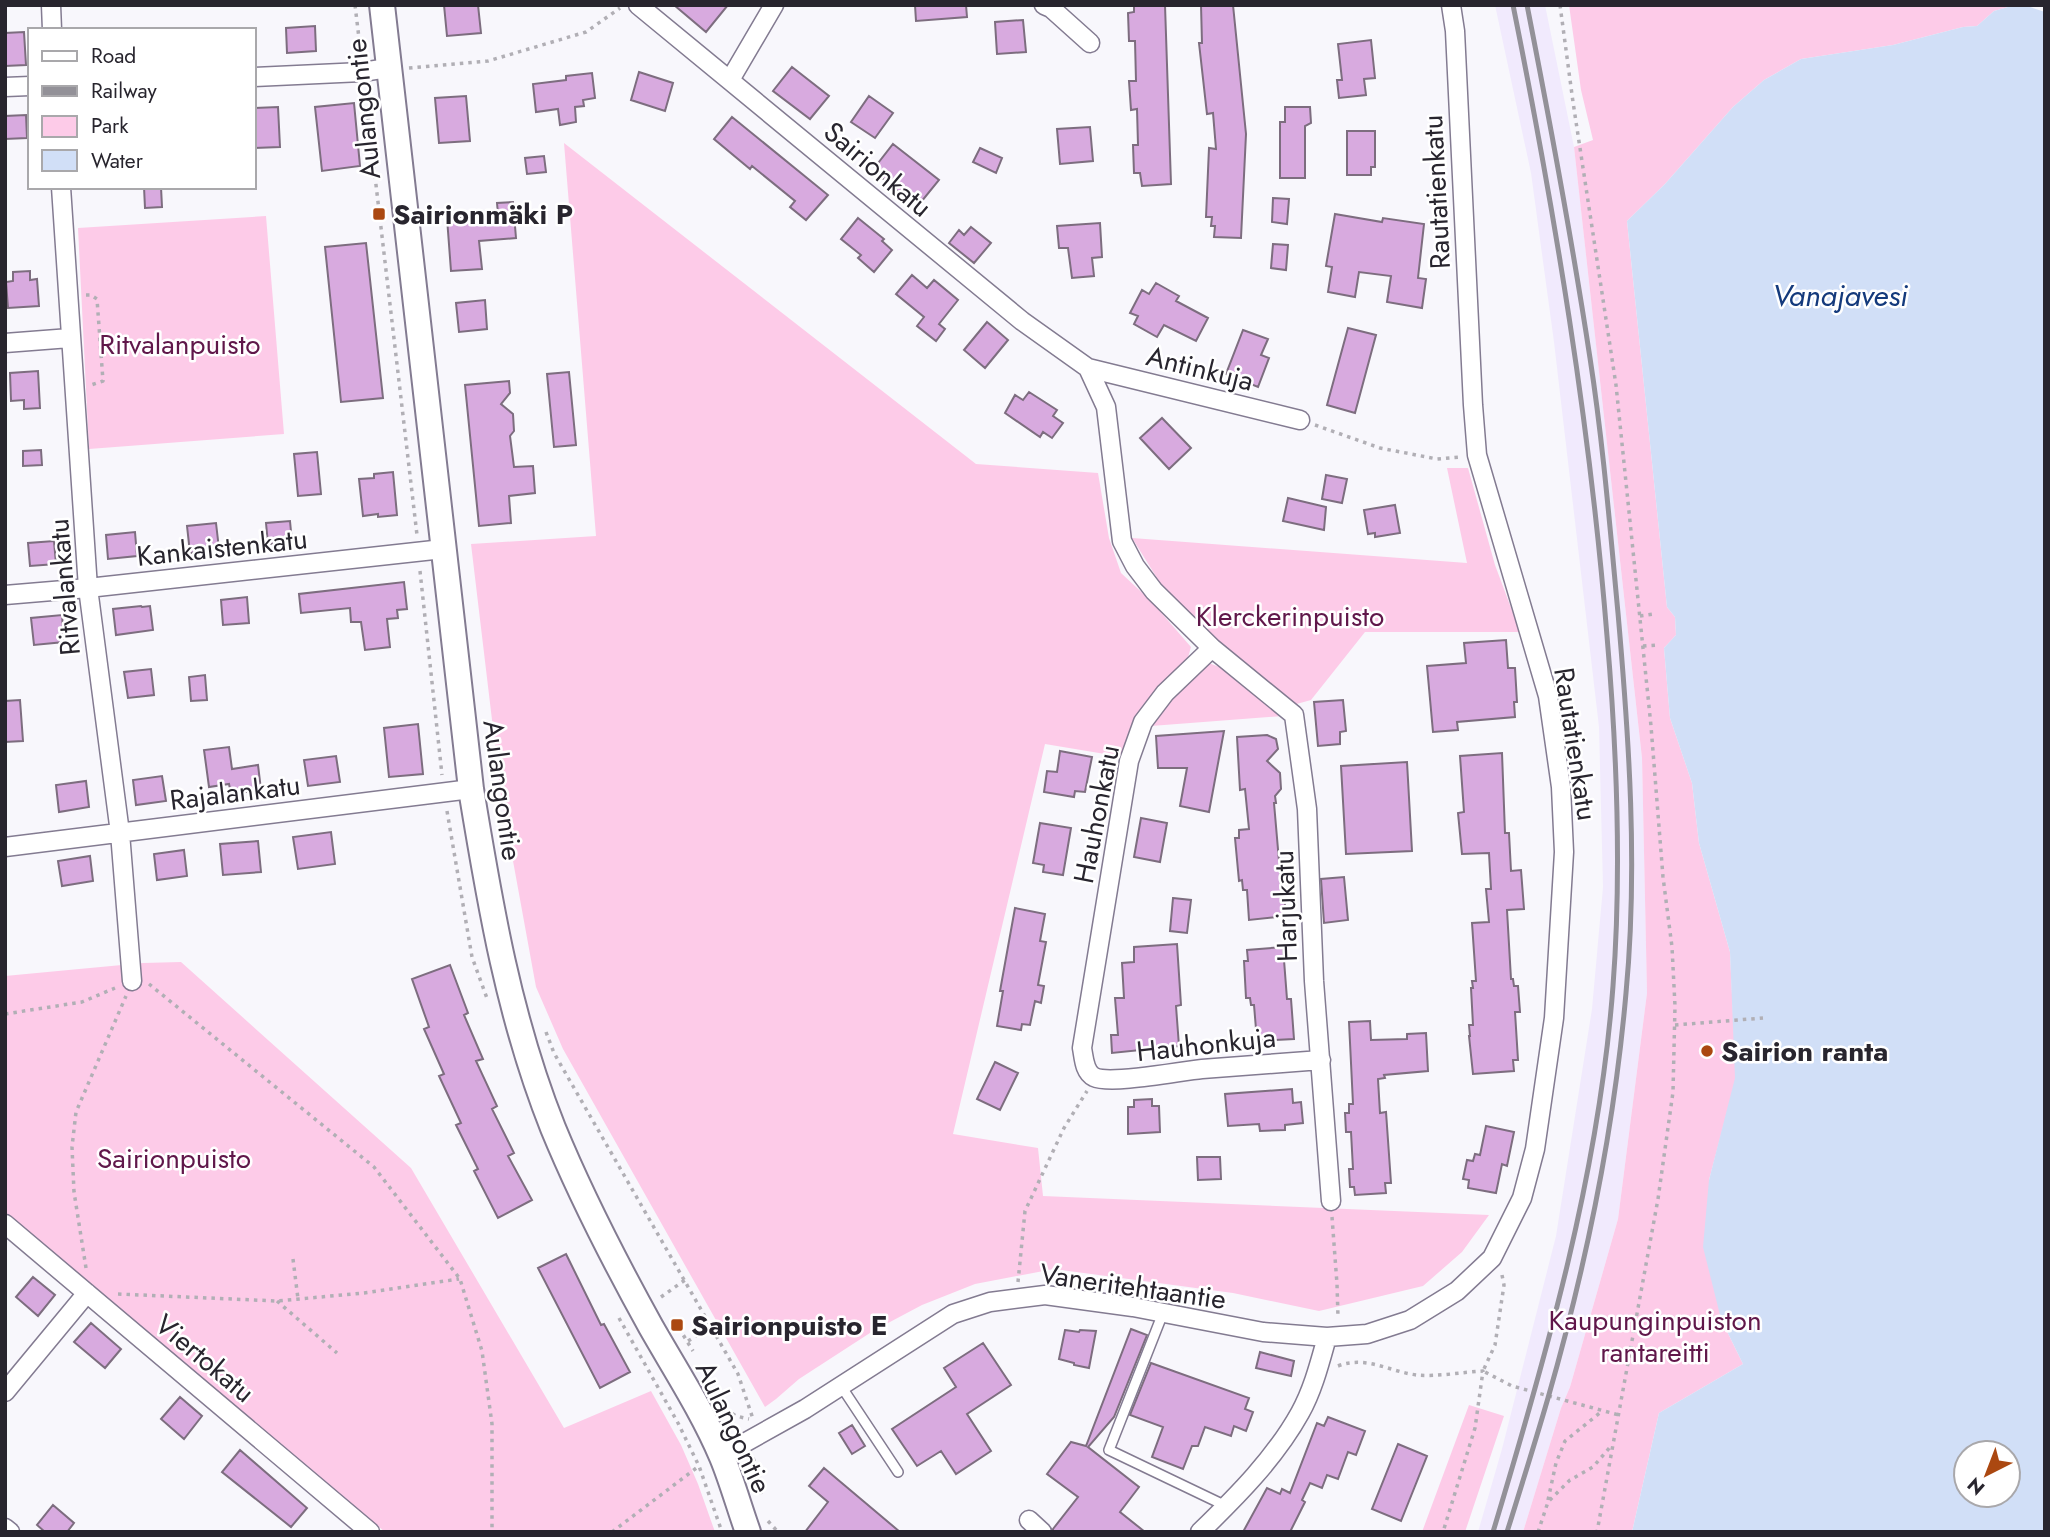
<svg xmlns="http://www.w3.org/2000/svg" width="2050" height="1537" viewBox="0 0 2050 1537" font-family="Jost,sans-serif">
	<style>
		.built { fill: #f1eafd }
		.green { fill: #fdcbe8 }
		.water { fill: #d1dff7; fill-rule: evenodd }
		.building { fill: #d8aadf; stroke: #7d6d7f; stroke-width: 2 }
		.lines { fill: none; stroke-linecap: round; stroke-linejoin: round }
		.service-casing { stroke: #837b91; stroke-width: 12 }
		.minor-casing { stroke: #837b91; stroke-width: 21 }
		.secondary-casing { stroke: #837b91; stroke-width: 28 }
		.path { stroke: #b1afb5; stroke-width: 3.5; stroke-dasharray: 3.5 5; stroke-linecap: butt }
		.service { stroke: #fff; stroke-width: 9 }
		.minor { stroke: #fff; stroke-width: 18 }
		.secondary { stroke: #fff; stroke-width: 24 }
		.rail { stroke: #939198; stroke-width: 5 }
		.poi-dot { fill: #ab4811; stroke: #fff; stroke-width: 2.5 }
		.labels { text-anchor: middle; stroke-width: 5; stroke-linejoin: round; paint-order: stroke }
		.street-label { font-size: 28px; fill: #28252e; stroke: #fff }
		.poi-label { font-size: 28px; font-weight: bold; fill: #28252e; stroke: #fff; text-anchor: start }
		.park-label { font-size: 28px; fill: #60174a; stroke: #fff }
		.water-label { font-size: 30px; font-style: italic; fill: #143a7c; stroke: #fff }
	</style>
	<rect width="100%" height="100%" fill="#f8f7fc"/>
	<path class="built" d="M1495 5H1545L1574 147 1642 758 1647 993 1618 1219 1570 1387 1561 1408 1523 1532H1478L1502 1449 1556 1236 1592 1009 1603 887 1599 727 1554 342 1531 173Z"/>
	<path class="green" d="M1569 5H2015L1994 11 1977 26 1963 27 1893 45 1801 59 1764 80 1733 107 1665 184 1627 221 1667 607 1675 617 1676 635 1664 648 1670 718 1692 783 1699 843 1730 952 1736 1078 1709 1180 1721 1319 1743 1364 1659 1413 1632 1532H1523L1561 1408 1570 1387 1618 1219 1647 993 1642 758 1574 147 1593 140 1581 90Z
		M564 143 976 464 1098 473 1109 538 1121 573 1151 601 1191 647 1187 661 1139 711 1123 757 1045 744 953 1134 1038 1148 1043 1196 1489 1215 1462 1252 1423 1286 1319 1311 1233 1293 1054 1269 975 1284 922 1305 873 1331 799 1379 776 1399 765 1407 563 1049 536 987 501 795 471 544 596 536Z
		M266 216 284 434 89 449 78 228Z
		M1447 468H1468L1495 565 1520 632H1365L1311 700 1293 705 1216 640 1164 589 1132 538 1467 563Z
		M1206 662 1222 668 1283 716 1151 726 1166 703 1191 681Z
		M181 962 411 1168 564 1428 651 1391 681 1445 698 1484 715 1532H385L5 1212V976L143 963Z
		M1469 1405 1504 1416 1465 1532H1422Z"/>
	<path class="water" d="M2015 5H2024L2045 12V1532H1632L1659 1413 1743 1364 1721 1319 1703 1247 1709 1180 1735 1078 1730 952 1699 843 1692 783 1670 718 1664 648 1676 635 1675 617 1667 607 1627 221 1665 184 1733 107 1764 80 1801 59 1893 45 1963 27 1977 26 1994 11ZM1966 1453H2008V1495H1966Z"/>
	<path class="building" d="M444 5H478L481 33 447 36Z
		M674 5H728L706 32Z
		M915 5H966L967 17 916 21Z
		M1165 5 1171 184 1142 186 1140 173H1134L1133 145H1138L1137 109 1131 110 1129 81H1136L1135 41H1129L1128 13 1134 12V6Z
		M1201 5H1233L1246 134 1241 238 1214 237 1215 226H1211L1212 217H1206L1209 148 1216 149 1213 113 1207 114 1199 43H1202Z
		M1023 20 1026 52 997 54 995 22Z
		M315 26 316 51 287 53 286 28Z
		M24 32 26 65 5 66V33Z
		M1371 40 1375 78 1364 79 1366 95 1339 98 1337 80H1342L1338 44Z
		M792 67 829 96 810 119 773 91Z
		M639 72 673 83 665 111 631 100Z
		M592 73 595 98 583 100 584 106 575 107 576 122 560 125 558 109 536 112 533 84 566 80V76Z
		M466 96 470 141 439 143 435 98Z
		M869 96 893 113 875 138 851 122Z
		M354 103 360 166 322 171 315 107Z
		M278 107 280 147 254 148V108Z
		M1285 107H1310L1311 123 1305 126V178H1280V122H1285Z
		M26 115 27 138 5 139V116Z
		M732 117 828 195 806 220 790 207 795 201 752 166 750 169 714 139Z
		M1090 127 1093 161 1060 164 1057 129Z
		M1347 131H1375V167H1371V175H1347Z
		M893 144 939 180 917 207 882 178 885 175 875 167Z
		M980 148 1002 158 996 173 973 162Z
		M544 156 546 172 527 174 525 158Z
		M144 187H161L162 207 145 208Z
		M1273 198 1289 199 1287 224 1272 222Z
		M513 202 516 238 479 241 482 269 451 271 447 218 498 214 497 203Z
		M1335 214 1382 222 1383 218 1424 224 1418 278 1426 279 1422 308 1387 302 1391 276 1359 272 1355 297 1328 292 1332 267 1326 266Z
		M858 218 884 239 882 241 892 250 874 272 858 258 861 255 841 239Z
		M1100 223 1102 257 1092 258 1094 276 1072 278 1068 248H1059L1057 226Z
		M971 227 991 243 974 263 949 243 959 230 964 235Z
		M366 243 383 398 341 402 325 247Z
		M1273 244 1288 245 1286 270 1271 268Z
		M30 271V280L37 279 39 306 8 308 6 282 13 281V272Z
		M912 275 927 288 934 280 958 300 939 324 945 329 936 341 917 326 924 317 896 294Z
		M1156 283 1179 296 1176 301 1208 318 1196 341 1164 325 1157 337 1134 324 1138 316 1130 313 1142 290 1149 294Z
		M485 300 487 329 459 332 456 303Z
		M987 322 1008 340 985 368 964 350Z
		M1348 328 1376 335 1355 413 1327 405Z
		M1243 330 1268 339 1261 355 1269 358 1258 387 1226 374Z
		M38 371 40 408 24 409V400L11 401 10 373Z
		M569 372 576 445 554 447 547 374Z
		M509 381 510 393 501 404 513 414 514 431 510 436 514 467 533 466 535 493 509 496 511 523 479 526 465 385Z
		M1029 392 1057 410 1053 416 1063 423 1052 438 1043 432 1040 437 1005 413 1015 395 1023 400Z
		M1162 418 1191 448 1169 469 1140 438Z
		M41 450 42 465 23 466V451Z
		M317 452 321 494 298 496 294 454Z
		M393 472 397 515 378 517V514L363 516 359 479 374 478V474Z
		M1326 475 1347 479 1342 503 1322 499Z
		M1288 498 1326 507 1324 530 1283 521Z
		M1395 505 1400 533 1375 537V533L1368 534 1364 510Z
		M290 521 292 542 268 544 266 523Z
		M216 523 219 549 190 553 187 526Z
		M135 532 137 556 108 559 106 535Z
		M54 541 56 564 30 566 28 543Z
		M404 582 407 609 397 610 398 618 387 619 390 647 365 650 361 622H351L350 608 301 613 299 594Z
		M247 597 249 623 223 625 221 600Z
		M141 606 142 607 150 606 153 630 116 635 113 609Z
		M62 615 64 642 34 645 31 618Z
		M1506 640 1508 668H1515L1517 702H1514L1515 717 1457 722 1458 730 1433 732 1427 666 1466 663 1464 643Z
		M151 669 154 695 128 698 124 672Z
		M205 675 207 700 191 701 189 677Z
		M20 700 23 741 5 742V701Z
		M1343 700 1346 731 1340 732V744L1318 746 1314 702Z
		M418 724 423 774 389 777 384 728Z
		M1224 731 1209 812 1180 806 1187 768H1158L1156 736Z
		M1267 735 1276 739 1278 749 1267 761 1280 773 1281 789 1275 796 1276 803H1274L1281 884H1283L1286 916 1249 920 1247 890H1243L1242 880 1239 881 1235 838H1239V830L1249 829 1245 789 1240 790 1237 737Z
		M229 747 232 769 258 765 261 790 231 794 229 784 209 787 204 750Z
		M1060 751 1092 757 1085 792 1075 791 1074 797 1044 792 1047 771 1057 772Z
		M1502 753 1505 833H1509L1511 871 1521 870 1524 909 1507 910 1511 979H1513L1514 986H1518L1520 1012H1515L1518 1060H1513L1514 1071 1473 1074 1469 1036H1470L1469 1025H1473L1471 988H1473L1472 981H1476L1472 923 1489 922 1486 889H1491L1489 853 1462 854 1458 813 1464 812 1460 756Z
		M336 756 340 782 308 786 304 760Z
		M1407 762 1412 851 1346 854 1341 766Z
		M162 776 166 801 136 805 133 780Z
		M86 781 89 807 59 812 56 785Z
		M1141 818 1167 823 1160 862 1134 857Z
		M1040 823 1071 828 1063 875 1043 872 1044 865 1033 863Z
		M331 832 335 864 298 869 293 837Z
		M258 841 261 872 223 875 220 844Z
		M184 850 187 876 157 880 154 854Z
		M90 856 93 881 62 886 58 861Z
		M1344 877 1348 920 1324 923 1321 879Z
		M1173 898 1191 900 1187 933 1170 931Z
		M1015 908 1045 914 1040 941 1046 942 1038 985 1044 986 1041 1003 1035 1001 1030 1025 1022 1024 1021 1030 997 1026 1003 991H1000Z
		M1177 944 1181 1005 1176 1006 1179 1046 1112 1053 1111 1035H1118L1115 998H1124L1122 963 1134 962V947Z
		M1283 947 1287 999H1291L1294 1039 1257 1041 1254 1005H1251L1250 998H1246L1244 961H1248L1247 950Z
		M450 965 468 1013 464 1015 483 1059 476 1061 497 1106 492 1109 514 1153 508 1156 532 1200 498 1218 474 1171 478 1169 456 1125 461 1123 439 1076 444 1074 424 1029 429 1027 412 979Z
		M1370 1021 1371 1040 1407 1039V1034L1426 1033 1428 1071 1384 1075 1385 1078 1378 1079 1380 1113 1386 1112 1391 1183H1385L1386 1193 1355 1195 1354 1187H1350L1349 1169H1353L1351 1132H1346L1345 1113H1349V1104H1353L1349 1022Z
		M995 1062 1018 1073 1000 1110 977 1099Z
		M1292 1089 1293 1103 1301 1102 1303 1123 1285 1125V1130L1260 1131 1259 1124 1228 1126 1225 1094Z
		M1152 1099V1106H1159L1160 1132 1128 1134V1107H1134V1100Z
		M1486 1126 1514 1132 1507 1166 1502 1164 1496 1193 1468 1188 1469 1180 1463 1179 1467 1160 1473 1161 1475 1154 1480 1155Z
		M1197 1157H1220L1221 1179 1198 1180Z
		M566 1254 601 1325 604 1324 630 1372 600 1388 538 1268Z
		M33 1277 55 1295 38 1316 16 1297Z
		M91 1323 121 1349 105 1368 74 1342Z
		M1131 1329 1147 1335 1114 1417 1088 1447 1139 1487 1120 1512 1145 1532H1053V1529L1078 1497 1047 1474 1071 1442 1086 1446Z
		M1065 1330 1079 1332 1080 1330 1096 1331 1089 1368 1074 1365V1363L1059 1359Z
		M983 1343 1011 1385 967 1414 991 1451 956 1474 941 1451 917 1466 892 1429 956 1387 944 1368Z
		M1260 1352 1294 1361 1291 1376 1256 1368Z
		M1151 1363 1249 1398 1245 1409 1253 1412 1246 1431 1234 1426 1231 1436 1205 1427 1198 1446H1192L1183 1469 1152 1457 1163 1427 1130 1415Z
		M180 1397 202 1416 184 1439 161 1419Z
		M1328 1417 1365 1431 1356 1455 1348 1452 1338 1479 1327 1475 1322 1488 1310 1483 1302 1500 1305 1502 1290 1532H1243L1267 1488 1280 1494 1282 1489 1290 1493 1317 1423 1324 1426Z
		M852 1425 865 1446 852 1454 839 1433Z
		M1398 1444 1427 1456 1401 1521 1372 1509Z
		M240 1450 307 1508 291 1527 222 1472Z
		M824 1468 900 1532H805L828 1502 809 1486Z
		M53 1505 74 1523 67 1532H45L37 1525Z"/>
	<g class="lines">
		<g class="service-casing">
			<path id="service" d="M1163 1313 1109 1450 1226 1506
				M841 1386 898 1472"/>
		</g>
		<g class="minor-casing">
			<path id="minor" d="M51 5 52 30
				M638 5 1022 321 1088 368 1300 420
				M1044 5 1051 8 1090 43
				M254 77 362 72 388 68
				M730 80 774 5
				M5 87 30 86
				M61 187 88 588 120 833 132 981
				M5 343 70 338
				M1088 368 1106 407 1122 541 1135 566 1154 591 1212 648 1165 693 1143 722 1129 761 1082 1048C1084 1058 1084 1072 1094 1077 1111 1085 1180 1071 1202 1069 1242 1066 1281 1063 1321 1060
				M5 595 88 588 443 549
				M1212 648 1294 715 1307 809 1314 981 1331 1201
				M5 847 471 789
				M5 1224 370 1532
				M5 1392 87 1293
				M721 1456 805 1409 953 1314 990 1302 1045 1295 1133 1307 1263 1332 1327 1337 1367 1334 1410 1320 1457 1291 1492 1258 1522 1198 1535 1149 1554 1018 1564 852 1561 787 1548 696 1477 455 1473 405 1455 31 1451 5
				M1029 1520 1042 1532
				M5 1528 10 1532
				M1200 1532C1237 1496 1275 1458 1300 1413 1313 1390 1320 1362 1327 1337"/>
		</g>
		<g class="secondary-casing">
			<path id="secondary" d="M382 5 471 789C490 905 509 1018 553 1128 581 1196 615 1262 651 1327 675 1369 703 1412 722 1457 732 1481 739 1507 748 1532"/>
		</g>
		<path class="path" d="M355 5 361 55
			M1560 5 1573 102 1616 385 1651 726 1663 877 1672 947 1675 1006 1673 1092 1658 1199 1597 1532
			M409 68 488 61 586 32 620 8
			M365 91 417 535
			M86 295H91L97 299 103 381 91 385
			M1315 425 1380 448 1437 459 1460 457
			M420 571 442 775
			M1640 616 1654 614
			M1643 646 1657 645
			M447 811 472 957 488 1001
			M149 984 374 1167 460 1279 482 1351 492 1424V1532
			M5 1014 82 1002 115 988
			M1675 1025 1763 1018
			M546 1032 554 1053 738 1374 753 1419
			M1332 1217 1337 1284 1338 1317
			M293 1259 298 1299
			M86 1268 74 1192 72 1147 76 1112 126 996
			M1502 1275 1504 1285 1495 1345 1483 1371 1512 1386 1619 1415
			M1018 1282 1025 1211 1064 1128 1087 1091
			M118 1294 277 1301 364 1293 459 1279
			M661 1297 685 1280
			M277 1301 337 1353
			M619 1318 678 1423 699 1466 722 1532
			M679 1328 693 1351
			M688 1341 711 1327
			M1338 1366C1366 1355 1390 1372 1417 1375 1437 1377 1463 1372 1483 1371L1475 1428 1443 1532
			M725 1409 736 1416 749 1419
			M753 1458 759 1472 761 1498
			M1548 1500 1556 1463 1565 1441 1601 1412
			M768 1521 778 1532
			M612 1532 699 1466
			M1538 1532 1548 1502 1570 1480 1593 1467 1611 1446"/>
		<use href="#service" class="service"/>
		<use href="#minor" class="minor"/>
		<use href="#secondary" class="secondary"/>
		<path class="rail" d="M1493 1532C1547 1353 1599 1173 1613 986 1622 869 1617 752 1607 636 1590 424 1555 214 1513 5
			M1507 1532C1521 1487 1535 1443 1548 1398 1586 1266 1614 1130 1626 993 1638 867 1629 739 1618 613 1610 528 1603 442 1590 358 1572 240 1550 122 1527 5"/>
	</g>
	<g class="poi-dot">
		<rect x="372" y="207" width="14" height="14" rx="3.5"/>
		<circle cx="1707" cy="1051" r="7"/>
		<rect x="670" y="1318" width="14" height="14" rx="3.5"/>
	</g>
	<g class="labels">
		<g class="street-label">
			<text transform="translate(363 109) rotate(-96)" y="10">Aulangontie</text>
			<text transform="translate(878 169) rotate(40)" y="10">Sairionkatu</text>
			<text transform="translate(1436 192) rotate(-93)" y="10">Rautatienkatu</text>
			<text transform="translate(1200 368) rotate(14)" y="10">Antinkuja</text>
			<text transform="translate(222 547) rotate(-6)" y="10">Kankaistenkatu</text>
			<text transform="translate(64 587) rotate(-95)" y="10">Ritvalankatu</text>
			<text transform="translate(1576 744) rotate(81)" y="10">Rautatienkatu</text>
			<text transform="translate(503 790) rotate(82)" y="10">Aulangontie</text>
			<text transform="translate(235 792) rotate(-7)" y="10">Rajalankatu</text>
			<text transform="translate(1096 814) rotate(-79)" y="10">Hauhonkatu</text>
			<text transform="translate(1285 906) rotate(-92)" y="10">Harjukatu</text>
			<text transform="translate(1206 1044) rotate(-6)" y="10">Hauhonkuja</text>
			<text transform="translate(1133 1286) rotate(8)" y="10">Vaneritehtaantie</text>
			<text transform="translate(205 1358) rotate(40)" y="10">Viertokatu</text>
			<text transform="translate(734 1427) rotate(65)" y="10">Aulangontie</text>
		</g>
		<g class="poi-label">
			<text x="393" y="224">Sairionmäki P</text>
			<text x="1721" y="1061">Sairion ranta</text>
			<text x="691" y="1335">Sairionpuisto E</text>
		</g>
		<g class="park-label">
			<text x="180" y="354">Ritvalanpuisto</text>
			<text x="1290" y="626">Klerckerinpuisto</text>
			<text x="174" y="1168">Sairionpuisto</text>
			<text x="1655" y="1330">Kaupunginpuiston<tspan x="1655" dy="32">rantareitti</tspan></text>
		</g>
		<g class="water-label">
			<text x="1840" y="306">Vanajavesi</text>
		</g>
	</g>
	<rect width="2050" height="1537" fill="none" stroke="#28252e" stroke-width="14"/>
	<rect x="28" y="28" width="228" height="161" fill="#ffffff" stroke="#a9a8ab" stroke-width="2"/>
	<rect x="42" y="51" width="35" height="10" fill="#ffffff" stroke="#a9a8ab" stroke-width="2"/>
	<text x="91" y="63" font-size="21" fill="#28252e">Road</text>
	<rect x="42" y="86" width="35" height="10" fill="#939198" stroke="#a9a8ab" stroke-width="2"/>
	<text x="91" y="98" font-size="21" fill="#28252e">Railway</text>
	<rect x="42" y="116" width="35" height="21" fill="#fdcbe8" stroke="#a9a8ab" stroke-width="2"/>
	<text x="91" y="133" font-size="21" fill="#28252e">Park</text>
	<rect x="42" y="150" width="35" height="21" fill="#d1dff7" stroke="#a9a8ab" stroke-width="2"/>
	<text x="91" y="168" font-size="21" fill="#28252e">Water</text>
	<g transform="translate(1987 1474) rotate(222)"><circle r="33" fill="#ffffff" stroke="#a9a8ab" stroke-width="2"/>
	<path d="M0-5L12 26L0 18L-12 26Z" fill="#ab4811"/>
	<text y="-10" font-size="19" font-weight="bold" text-anchor="middle" fill="#28252e">N</text>
	</g>
</svg>
